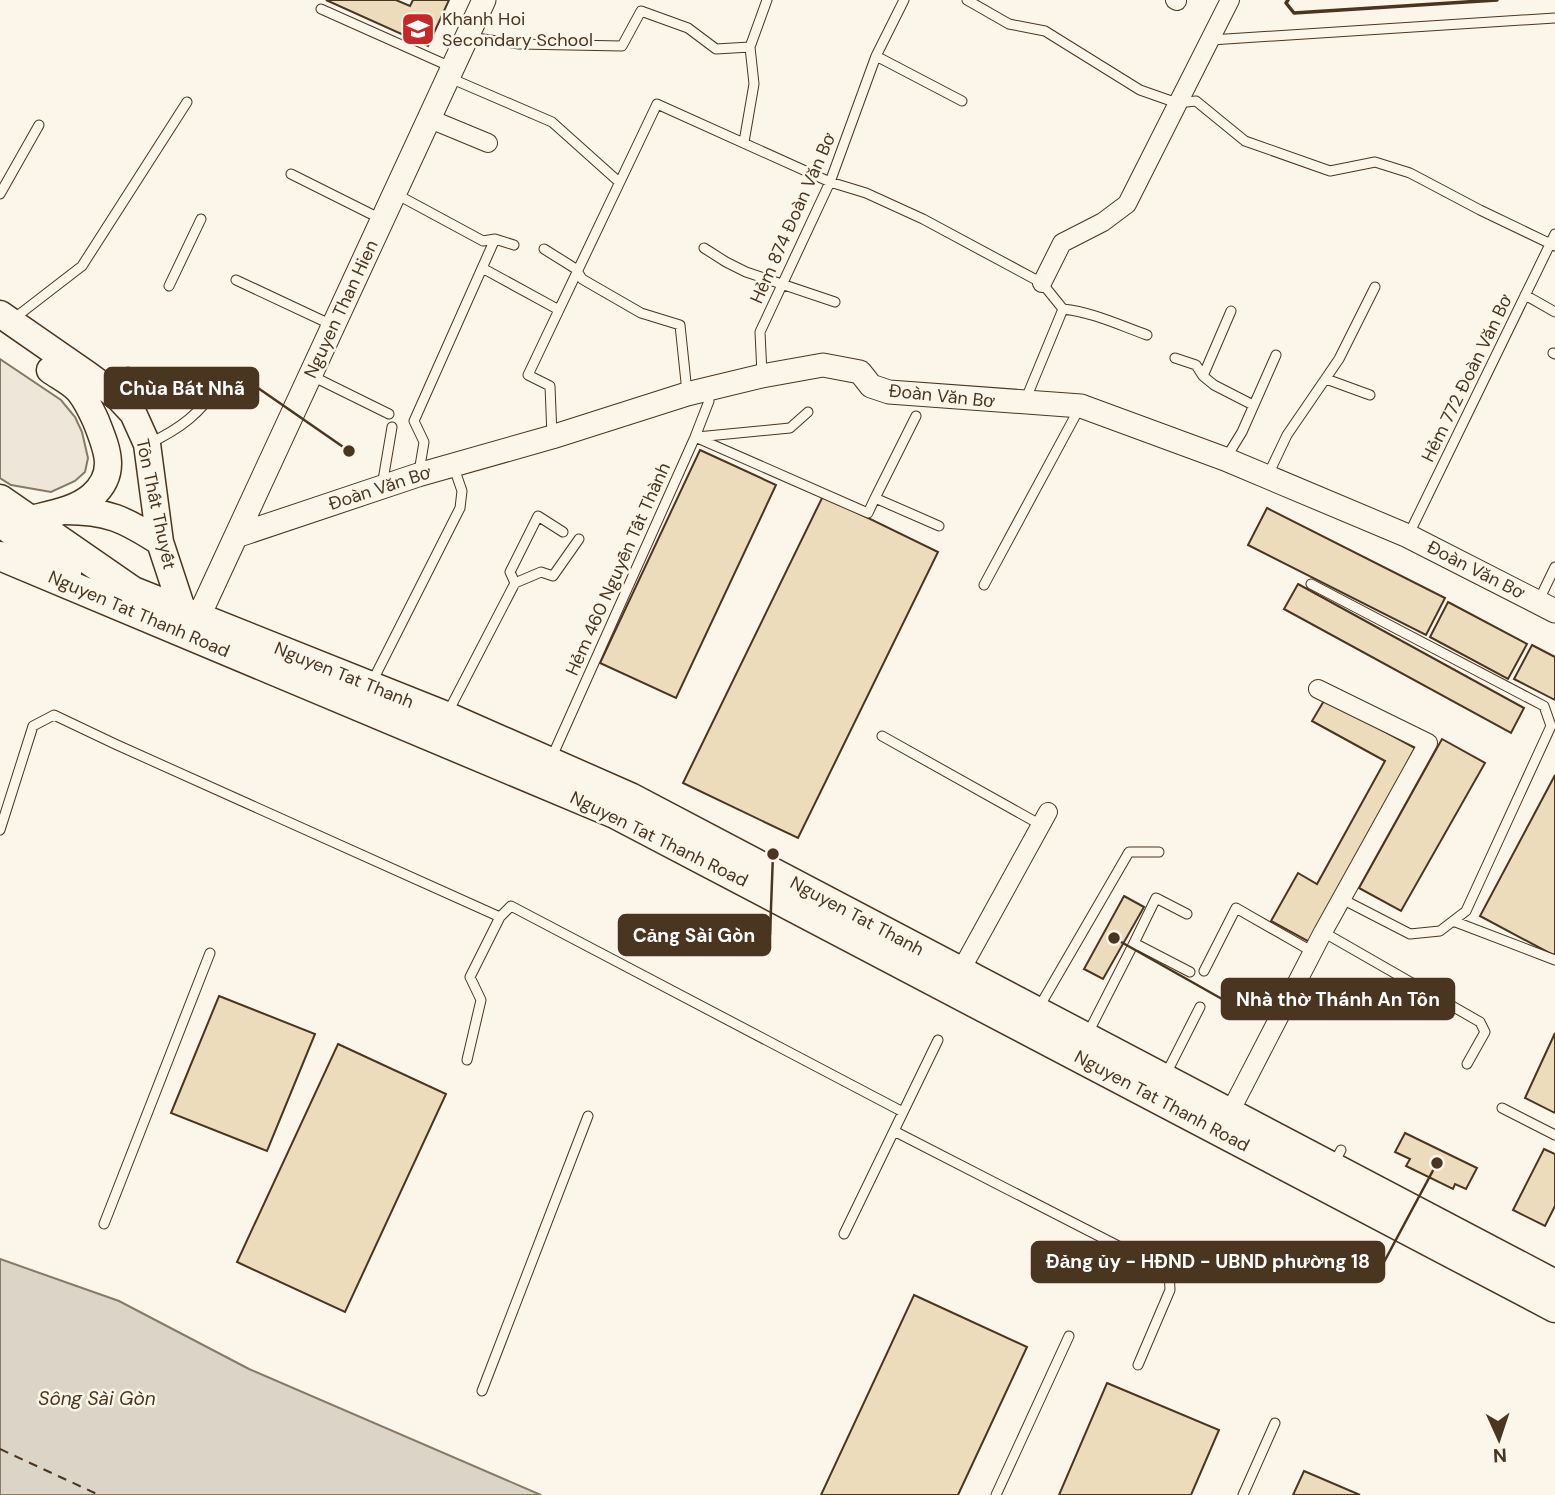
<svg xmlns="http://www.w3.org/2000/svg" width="1555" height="1495" viewBox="0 0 1555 1495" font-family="'DM Sans',sans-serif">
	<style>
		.green { fill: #ede6d9; stroke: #887966; stroke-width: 2 }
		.water { fill: #dcd4c6; stroke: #887966; stroke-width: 2 }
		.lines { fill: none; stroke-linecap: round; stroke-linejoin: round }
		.ferry { stroke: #4a3520; stroke-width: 2; stroke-dasharray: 9 7; stroke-linecap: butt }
		.building { fill: #ecdcbc; stroke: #4a3520; stroke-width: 2 }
		.service-casing { stroke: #4a3520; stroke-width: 11 }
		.minor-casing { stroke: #4a3520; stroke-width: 20 }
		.tertiary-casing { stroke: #4a3520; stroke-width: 25 }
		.secondary-casing { stroke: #4a3520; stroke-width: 29 }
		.primary-casing { stroke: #4a3520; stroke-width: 31 }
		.service { stroke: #fbf6e9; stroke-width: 9 }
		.minor { stroke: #fbf6e9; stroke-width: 18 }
		.tertiary { stroke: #fbf6e9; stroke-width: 23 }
		.secondary { stroke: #fbf6e9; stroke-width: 26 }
		.primary { stroke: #fbf6e9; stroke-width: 28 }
		.wall { stroke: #4a3520; stroke-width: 3.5 }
		.labels { text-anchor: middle; stroke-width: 5; stroke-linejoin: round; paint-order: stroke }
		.poi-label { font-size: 18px; fill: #4a3520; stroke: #fbf6e9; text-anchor: start }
		.street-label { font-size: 18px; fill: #4a3520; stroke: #fbf6e9 }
		.water-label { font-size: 19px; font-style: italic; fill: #4a3520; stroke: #fbf6e9 }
		.leader { fill: none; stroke: #4a3520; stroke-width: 2.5 }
		.callout-dot { fill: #4a3520; stroke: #fbf6e9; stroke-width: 2.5 }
		.callout { fill: #4a3520; stroke: #4a3520; stroke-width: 2.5 }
		.callout-label { font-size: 19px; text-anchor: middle; font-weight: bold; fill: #fff }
	</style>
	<rect width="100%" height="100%" fill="#fbf6e9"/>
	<path class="green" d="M0 359 61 400 75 417 82 432 88 458 85 472 75 481 51 492 11 485 0 478Z"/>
	<path class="water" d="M0 1259 119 1301 249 1369 541 1495H0Z"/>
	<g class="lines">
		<path class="ferry" d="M0 1449 99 1495"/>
	</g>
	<path class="building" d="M326 0H396L410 6 413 0H449L428 46Z
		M700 450 776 485 676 698 600 663Z
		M823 496 938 552 798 838 683 783Z
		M1267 508 1445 598 1426 635 1248 545Z
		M1298 584 1524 708 1511 733 1284 609Z
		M1448 602 1527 644 1508 679 1430 637Z
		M1532 645 1555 657V700L1514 679Z
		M1325 699 1415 748 1407 763 1412 766 1313 944 1271 921 1298 873 1317 884 1385 761 1312 721Z
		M1442 739 1485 763 1401 911 1359 888Z
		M1555 775V956L1480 916Z
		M1124 896 1144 907 1103 979 1084 969Z
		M219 996 315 1034 267 1151 171 1113Z
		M1555 1033V1113L1525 1098Z
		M338 1044 446 1094 345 1312 237 1262Z
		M1405 1133 1477 1168 1466 1189 1455 1184 1453 1189 1406 1166 1410 1159 1395 1152Z
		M1544 1149 1555 1154V1206L1545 1226 1513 1210Z
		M914 1295 1027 1347 958 1495H821Z
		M1107 1383 1219 1430 1191 1495H1059Z
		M1304 1471 1360 1495H1293Z"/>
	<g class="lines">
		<g class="service-casing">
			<path id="service" d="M967 0 1009 24 1045 31 1140 90 1177 103 1196 101 1245 141 1330 171 1375 162 1410 173 1480 210 1555 246
				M321 9 451 67
				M469 37 519 44 622 46 641 11 688 28 716 49 750 47
				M1211 40 1555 18
				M876 56 962 101
				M450 78 552 122 619 182
				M744 142 754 84 750 47 767 0
				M291 174 381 219
				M0 194 39 125
				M396 194 483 241 495 239 514 245
				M704 248 726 262 746 272 835 302
				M544 249 576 269 582 279 641 313 680 325 687 392
				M484 269 559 310
				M236 280 332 325
				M169 286 201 219
				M1525 295 1555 312
				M1063 309C1092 312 1119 325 1147 335
				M1231 311 1203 376 1214 385 1253 405
				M12 320 82 266 187 102
				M1553 353 1555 354
				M1175 358 1196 365 1203 376
				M762 374 760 332 830 182 876 56 904 0
				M312 376 389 414
				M1326 379 1370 395
				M119 393 128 372
				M1025 401 1063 309
				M552 436 550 386 528 375 657 104 830 182 866 193 923 219 1042 283 1063 309
				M695 437 868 513 875 498 939 526
				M697 437 790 428 808 412
				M148 444C182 428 200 413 221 383
				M1226 458 1242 432 1276 355
				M419 472 424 442 414 421 495 239
				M1268 475 1287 435 1339 359 1375 287
				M382 486 392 427
				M875 498 916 416
				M1409 534 1555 234
				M515 583 541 572 553 576 579 539
				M1311 584 1544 706 1551 726 1466 911 1440 931 1410 934 1342 899
				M984 585 1080 407
				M1539 600 1555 567
				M371 684 460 508 462 491 453 465
				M447 714 515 583 510 572 538 516 563 532
				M882 736 1041 825
				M551 759 695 437 709 401 708 390
				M0 830 33 726 54 715 115 744 500 917
				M1453 921 1555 960
				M1323 932 1480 1022 1485 1032 1467 1064
				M1134 943 1156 898 1187 914
				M1204 971 1236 908 1313 952
				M1038 1009 1129 852H1159
				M1087 1035 1134 943 1190 972
				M467 1060 481 1000 470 977 500 917 511 906 903 1112
				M1166 1074 1200 1007
				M1502 1108 1555 1135
				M894 1131 1169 1272 1170 1290 1138 1365
				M1333 1165 1341 1150
				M104 1224 210 953
				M844 1234 938 1040
				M482 1391 588 1116
				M996 1495 1069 1336
				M1243 1495 1275 1423"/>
		</g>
		<g class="minor-casing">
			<path id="minor" d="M1175 0 1177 1
				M430 119 488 143
				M1042 283 1062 243 1103 222 1127 204 1230 0
				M961 970 1048 812
				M1230 1112 1323 932 1428 743 1318 689"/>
		</g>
		<g class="tertiary-casing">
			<path id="tertiary" d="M236 536 418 475 552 437 687 394 762 376 823 365 860 372 871 386 889 392 1081 406 1225 459 1408 536 1555 611
				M198 618 484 0"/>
		</g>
		<g class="secondary-casing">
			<path id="secondary" d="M0 314 88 375 118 397 133 413 147 444 160 542 183 612
				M65 511C108 511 124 519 160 542
				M31 519C51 514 76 510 92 496 118 473 107 449 96 421 91 410 85 397 77 389 69 381 58 376 50 370"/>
		</g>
		<g class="primary-casing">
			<path id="primary" d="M0 499 133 591 446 716 630 797 1555 1284
				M0 522 67 573
				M0 556 615 814 1555 1308"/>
		</g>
		<use href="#service" class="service"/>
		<use href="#minor" class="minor"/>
		<use href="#tertiary" class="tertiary"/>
		<use href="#secondary" class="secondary"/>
		<use href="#primary" class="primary"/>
		<path class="wall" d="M1288 0 1286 3 1294 13 1497 0"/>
	</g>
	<defs>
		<g id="school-square" transform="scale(1.75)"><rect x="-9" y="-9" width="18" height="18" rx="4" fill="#c62828" stroke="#fbf6e9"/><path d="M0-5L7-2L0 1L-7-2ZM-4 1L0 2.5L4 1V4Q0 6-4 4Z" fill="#fff"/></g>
	</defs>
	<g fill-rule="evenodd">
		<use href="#school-square" x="418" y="29"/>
	</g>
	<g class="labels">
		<g class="poi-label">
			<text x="442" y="25">Khanh Hoi<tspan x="442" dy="21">Secondary School</tspan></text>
		</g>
		<g class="street-label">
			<text transform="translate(793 218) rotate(-66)" y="6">Hẻm 874 Đoàn Văn Bơ</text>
			<text transform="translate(341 309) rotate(-65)" y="6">Nguyen Than Hien</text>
			<text transform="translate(1467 378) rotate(-64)" y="6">Hẻm 772 Đoàn Văn Bơ</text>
			<text transform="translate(942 396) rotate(6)" y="6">Đoàn Văn Bơ</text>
			<text transform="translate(380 488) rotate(-18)" y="6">Đoàn Văn Bơ</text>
			<text transform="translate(156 504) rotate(78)" y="6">Tôn Thất Thuyết</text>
			<text transform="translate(618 569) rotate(-66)" y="6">Hẻm 460 Nguyễn Tất Thành</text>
			<text transform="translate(1476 570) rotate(27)" y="6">Đoàn Văn Bơ</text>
			<text transform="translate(139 614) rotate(23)" y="6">Nguyen Tat Thanh Road</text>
			<text transform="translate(344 675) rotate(22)" y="6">Nguyen Tat Thanh</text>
			<text transform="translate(659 839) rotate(26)" y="6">Nguyen Tat Thanh Road</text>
			<text transform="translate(857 916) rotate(28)" y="6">Nguyen Tat Thanh</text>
			<text transform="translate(1162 1101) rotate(28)" y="6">Nguyen Tat Thanh Road</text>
		</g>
		<g class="water-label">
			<text x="97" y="1405">Sông Sài Gòn</text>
		</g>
	</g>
	<path class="leader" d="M349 451L258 388M773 854L770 935M1114 938L1222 999M1437 1163L1384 1262"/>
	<g class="callout-dot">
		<circle cx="349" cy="451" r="7"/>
		<circle cx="773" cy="854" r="7"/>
		<circle cx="1114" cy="938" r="7"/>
		<circle cx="1437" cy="1163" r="7"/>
	</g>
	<g class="callout">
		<rect x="105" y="368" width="153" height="40" rx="7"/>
		<rect x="619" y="915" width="151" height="40" rx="7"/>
		<rect x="1222" y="979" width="232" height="40" rx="7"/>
		<rect x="1032" y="1242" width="352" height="40" rx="7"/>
	</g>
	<g class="callout-label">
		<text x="182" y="395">Chùa Bát Nhã</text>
		<text x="694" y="942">Cảng Sài Gòn</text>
		<text x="1338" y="1006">Nhà thờ Thánh An Tôn</text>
		<text x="1208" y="1268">Đảng ủy - HĐND - UBND phường 18</text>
	</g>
	<g transform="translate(1499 1439) rotate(177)" stroke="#fbf6e9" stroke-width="5" paint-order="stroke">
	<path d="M0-5L12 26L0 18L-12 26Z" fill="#4a3520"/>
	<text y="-10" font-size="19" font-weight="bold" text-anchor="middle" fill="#4a3520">N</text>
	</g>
</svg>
